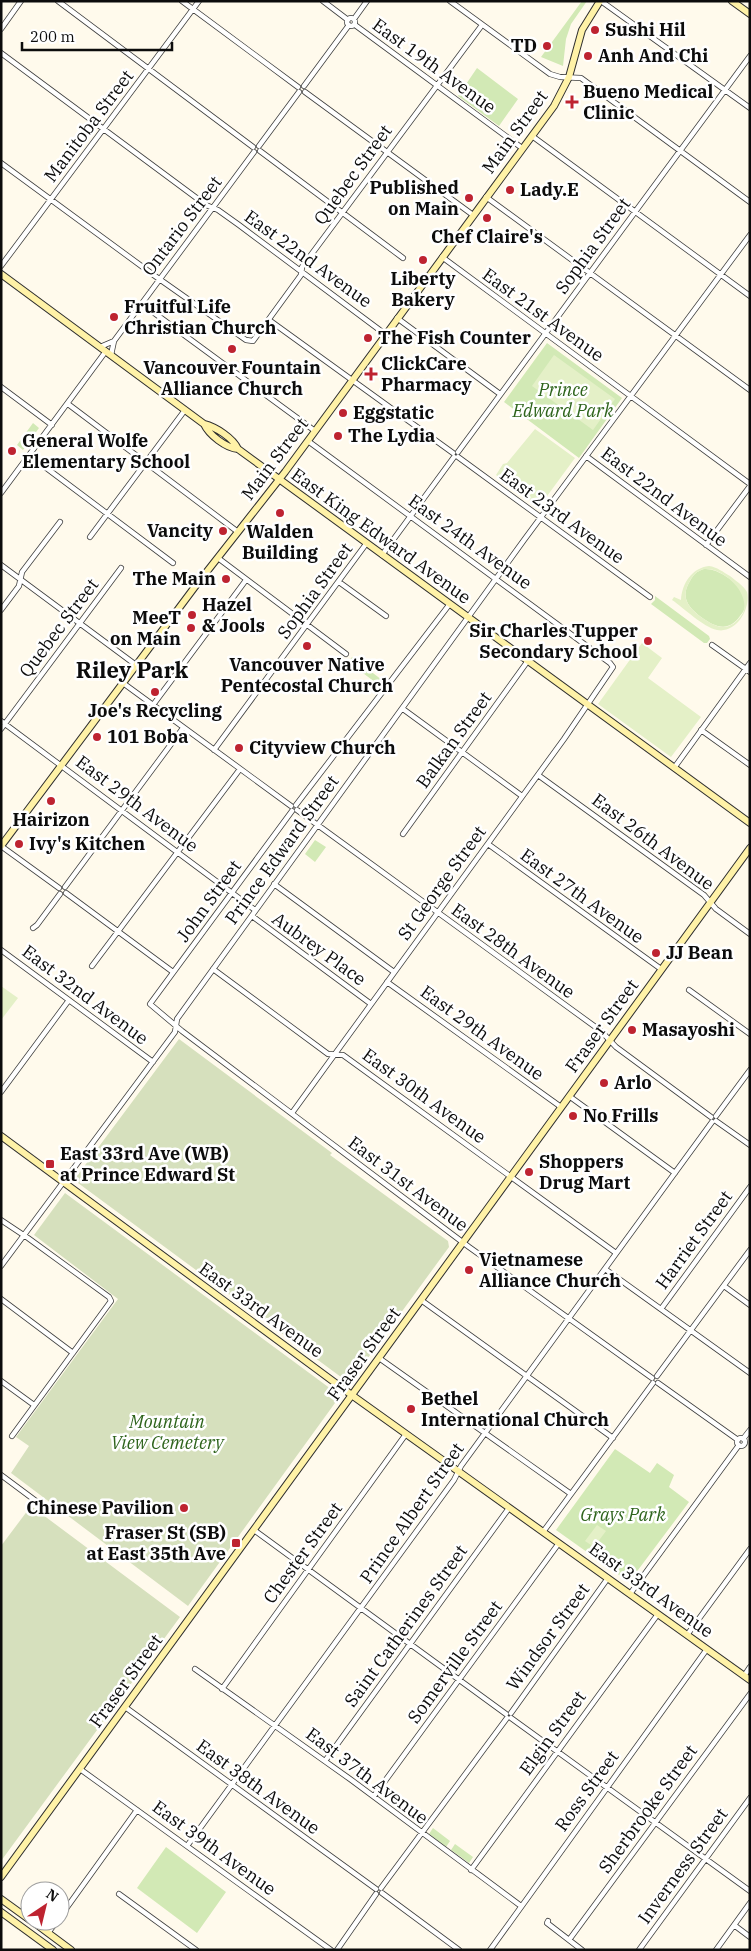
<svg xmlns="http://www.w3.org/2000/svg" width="751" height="1951" viewBox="0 0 751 1951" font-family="'IBM Plex Serif',serif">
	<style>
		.green { fill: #d2e9b5 }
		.cemetery { fill: #d6e0bd }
		.pitch { fill: #e4f0c7; fill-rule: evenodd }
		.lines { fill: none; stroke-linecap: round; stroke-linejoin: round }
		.street-casing { stroke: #3f3f3f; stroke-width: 6 }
		.secondary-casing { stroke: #2e2e2e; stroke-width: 8 }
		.street { stroke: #fff; stroke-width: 4.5 }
		.secondary { stroke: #fff2a7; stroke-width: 6 }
		.poi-dot { fill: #be2330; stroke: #fff; stroke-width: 2 }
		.labels { text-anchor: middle; stroke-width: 5; stroke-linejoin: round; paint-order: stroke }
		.poi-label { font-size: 18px; font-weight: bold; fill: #0c0c0c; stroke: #fff; text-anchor: start }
		.street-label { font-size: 18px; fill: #0c0c0c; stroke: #fff }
		.park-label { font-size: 18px; font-style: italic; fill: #2e641c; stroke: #fff }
		.district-label { font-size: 22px; font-weight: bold; fill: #0c0c0c; stroke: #fff }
	</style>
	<rect width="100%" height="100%" fill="#fffaec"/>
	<path class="green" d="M582 1H587L571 24 566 39 563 66 541 57Z
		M477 68 518 99 499 126 458 96Z
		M547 343 622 398 579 458 504 402Z
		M33 423 39 428 23 450 17 445Z
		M704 569C718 568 734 581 743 591 747 600 747 608 740 616 728 633 715 627 701 617 688 607 680 597 690 581 693 575 697 571 704 569Z
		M655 596 709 636 710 639 707 643H704L651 604 655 600Z
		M352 657 382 680 379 685 348 662Z
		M315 840 326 847 315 862 305 854Z
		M615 1449 650 1473 657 1463 674 1475 669 1487 689 1502 629 1582 556 1530Z
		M433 1828 450 1841 446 1847 429 1834Z
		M455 1844 473 1857 469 1863 451 1850Z
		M166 1847 226 1892 197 1933 137 1888Z"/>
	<path class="cemetery" d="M179 1039 332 1153 330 1155 448 1241 449 1247 354 1377 345 1380 74 1180Z
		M65 1193 335 1392V1403L188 1606 11 1473 29 1446 16 1437 118 1299 34 1235Z
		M31 1506 180 1617 1 1861V1546Z"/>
	<path class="pitch" d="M554 355 615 399 593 430 532 386Z
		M535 429 575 458 539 507 496 475 503 464 507 463Z
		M709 566C717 567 723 572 730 576 736 581 743 585 747 592 751 609 736 634 717 630 703 627 684 608 672 600L674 597 681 600C682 583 692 568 709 566ZM704 569C723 567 751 593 743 613 731 631 720 630 704 619 690 609 679 599 690 581 693 575 697 571 704 569Z
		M642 643 662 658 648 678 701 717 671 757 598 704Z
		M1 986 18 998 1 1020Z
		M597 1525 606 1531 594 1547 585 1541Z"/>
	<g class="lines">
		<g class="street-casing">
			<path id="street" d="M58 1 253 147
				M182 1 298 87
				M323 1 348 20
				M450 1 550 74 560 77 581 78 750 202
				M601 1 750 108
				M347 22a4 4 0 1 1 8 0a4 4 0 1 1-8 0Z
				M354 19 367 1
				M355 25 522 148
				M1 29 21 1
				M1 53 206 205 218 210 239 225 385 334
				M304 86 349 25
				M305 92 473 215
				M532 136 750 296
				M259 146 299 92
				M260 151 403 258
				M1 163 155 276 246 340 253 341 301 275 302 267 482 25
				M486 197 750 390
				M442 257 750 484
				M1 266 199 1
				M142 304 315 431
				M397 318 500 394
				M269 320 453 453
				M100 347 114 341 254 152
				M111 355 114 341
				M1 387 52 425
				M68 404 238 532
				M458 452 750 56
				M29 455 173 563
				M586 456 750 577
				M458 457 650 597
				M1 493 106 351
				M90 537 185 410
				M706 545 750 486
				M382 555 454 457
				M218 558 346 654
				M1 565 136 665
				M339 582 386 616
				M1 610 19 586 22 572 60 522
				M712 645 750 672
				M123 683 291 806
				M153 705 246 580
				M403 709 522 796
				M1 721 255 910
				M1 729 121 568
				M701 730 750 765
				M214 750 366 544
				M674 768 750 663
				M538 775 704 895 716 909 750 934
				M296 805 449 605
				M297 810 601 1031 616 1047 711 1117
				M292 811 150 1004 182 1031 469 1247 652 1378
				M403 834 527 662
				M488 844 661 969
				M1 846 59 888
				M274 884 394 972
				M65 887 183 728
				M66 893 173 972
				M252 916 371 1004
				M33 928 37 925 60 894
				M1 950 153 1062
				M92 966 240 769
				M213 969 328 1054 343 1055 616 1253
				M387 982 561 1107
				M689 990 750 1034
				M1 1092 69 1000
				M569 1096 675 1173
				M292 1113 564 739 613 667 610 663 308 441
				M716 1116 750 1070
				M716 1121 750 1145
				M1 1220 28 1238 109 1297 111 1301 12 1436
				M1 1266 175 1032 177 1019 524 540 750 235
				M605 1269 750 1373
				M724 1286 750 1305
				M1 1299 73 1353
				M421 1300 613 1438
				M661 1309 750 1187
				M379 1358 571 1494
				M657 1376 750 1250
				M1 1381 34 1405
				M658 1383 738 1440
				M737 1442a4 4 0 1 1 8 0a4 4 0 1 1-8 0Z
				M743 1439 750 1430
				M1 1475 40 1504
				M254 1530 506 1714
				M543 1532 653 1383
				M630 1594 739 1445
				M687 1635 750 1549
				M195 1669 350 1779 521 1906
				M744 1676 750 1667
				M222 1689 406 1434
				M125 1707 376 1889
				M511 1713 608 1578
				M511 1718 750 1891
				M325 1761 509 1508
				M80 1769 331 1950
				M374 1796 559 1543
				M187 1846 454 1480 461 1466 712 1122
				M471 1870 658 1614
				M381 1888 507 1718
				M382 1893 459 1950
				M119 1894 196 1950
				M60 1917 137 1810
				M548 1921 547 1923 582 1950
				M734 1925 750 1937
				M48 1933 57 1921
				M569 1940 750 1694
				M337 1950 376 1894
				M490 1950 707 1649
				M639 1950 750 1798
				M716 1950 750 1903"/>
		</g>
		<g class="secondary-casing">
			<path id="secondary" d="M732 1 750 14
				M1 274 204 424C216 427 233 438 238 449
				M204 424C209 435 226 448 238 449L750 823
				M1 846 194 588 285 472 554 106 569 77 582 30 600 1
				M1 1136 353 1396 750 1680
				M1 1877 750 848
				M1 1899 30 1920
				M1 1912 53 1950
				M32 1921 71 1950"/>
		</g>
		<use href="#street" class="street"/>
		<use href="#secondary" class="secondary"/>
	</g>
	<g class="poi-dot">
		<circle cx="595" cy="30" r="5"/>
		<circle cx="547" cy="46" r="5"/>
		<circle cx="588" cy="56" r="5"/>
		<path d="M569.5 94.5h5v5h5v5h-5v5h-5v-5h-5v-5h5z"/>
		<circle cx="510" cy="190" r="5"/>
		<circle cx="469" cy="198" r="5"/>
		<circle cx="487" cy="218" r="5"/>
		<circle cx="423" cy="260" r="5"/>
		<circle cx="114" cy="317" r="5"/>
		<circle cx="368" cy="338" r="5"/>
		<circle cx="232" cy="349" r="5"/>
		<path d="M368.5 366.5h5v5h5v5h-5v5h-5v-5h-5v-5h5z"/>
		<circle cx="343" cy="413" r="5"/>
		<circle cx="338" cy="436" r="5"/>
		<circle cx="12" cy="451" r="5"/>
		<circle cx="280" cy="513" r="5"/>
		<circle cx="223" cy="531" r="5"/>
		<circle cx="226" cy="579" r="5"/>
		<circle cx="192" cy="615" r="5"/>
		<circle cx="191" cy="628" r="5"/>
		<circle cx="648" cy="641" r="5"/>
		<circle cx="307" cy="646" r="5"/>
		<circle cx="155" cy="692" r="5"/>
		<circle cx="97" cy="737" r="5"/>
		<circle cx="239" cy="748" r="5"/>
		<circle cx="51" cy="801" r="5"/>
		<circle cx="19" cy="844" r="5"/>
		<circle cx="656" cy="953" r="5"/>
		<circle cx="632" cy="1030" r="5"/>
		<circle cx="604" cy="1083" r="5"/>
		<circle cx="573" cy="1116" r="5"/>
		<rect x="45" y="1159" width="10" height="10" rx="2.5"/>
		<circle cx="529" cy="1172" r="5"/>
		<circle cx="469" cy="1270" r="5"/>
		<circle cx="411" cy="1409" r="5"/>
		<circle cx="184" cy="1508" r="5"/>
		<rect x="231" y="1538" width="10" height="10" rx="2.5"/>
	</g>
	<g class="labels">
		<g class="poi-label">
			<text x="605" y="36">Sushi Hil</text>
			<text x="537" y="52" text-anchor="end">TD</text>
			<text x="598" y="62">Anh And Chi</text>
			<text x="583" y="98">Bueno Medical<tspan x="583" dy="21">Clinic</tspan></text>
			<text x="459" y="194" text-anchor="end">Published<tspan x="459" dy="21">on Main</tspan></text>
			<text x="520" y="196">Lady.E</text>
			<text x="487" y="243" text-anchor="middle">Chef Claire's</text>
			<text x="423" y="285" text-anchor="middle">Liberty<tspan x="423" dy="21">Bakery</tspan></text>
			<text x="124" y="313">Fruitful Life<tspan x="124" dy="21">Christian Church</tspan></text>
			<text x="378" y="344">The Fish Counter</text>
			<text x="381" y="370">ClickCare<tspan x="381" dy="21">Pharmacy</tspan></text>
			<text x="232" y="374" text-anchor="middle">Vancouver Fountain<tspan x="232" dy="21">Alliance Church</tspan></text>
			<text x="353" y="419">Eggstatic</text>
			<text x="348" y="442">The Lydia</text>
			<text x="22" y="447">General Wolfe<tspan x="22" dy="21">Elementary School</tspan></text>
			<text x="213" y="537" text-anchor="end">Vancity</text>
			<text x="280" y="538" text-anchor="middle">Walden<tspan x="280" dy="21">Building</tspan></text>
			<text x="216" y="585" text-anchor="end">The Main</text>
			<text x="202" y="611">Hazel<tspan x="202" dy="21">&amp; Jools</tspan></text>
			<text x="181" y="624" text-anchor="end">MeeT<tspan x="181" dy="21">on Main</tspan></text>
			<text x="638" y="637" text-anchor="end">Sir Charles Tupper<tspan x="638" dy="21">Secondary School</tspan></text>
			<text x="307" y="671" text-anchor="middle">Vancouver Native<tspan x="307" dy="21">Pentecostal Church</tspan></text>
			<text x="155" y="717" text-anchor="middle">Joe's Recycling</text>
			<text x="107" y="743">101 Boba</text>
			<text x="249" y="754">Cityview Church</text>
			<text x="51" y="826" text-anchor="middle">Hairizon</text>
			<text x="29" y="850">Ivy's Kitchen</text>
			<text x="666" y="959">JJ Bean</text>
			<text x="642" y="1036">Masayoshi</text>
			<text x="614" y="1089">Arlo</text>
			<text x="583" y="1122">No Frills</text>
			<text x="60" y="1160">East 33rd Ave (WB)<tspan x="60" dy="21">at Prince Edward St</tspan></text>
			<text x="539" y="1168">Shoppers<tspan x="539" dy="21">Drug Mart</tspan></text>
			<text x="479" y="1266">Vietnamese<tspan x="479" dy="21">Alliance Church</tspan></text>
			<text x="421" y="1405">Bethel<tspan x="421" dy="21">International Church</tspan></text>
			<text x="174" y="1514" text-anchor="end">Chinese Pavilion</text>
			<text x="226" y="1539" text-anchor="end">Fraser St (SB)<tspan x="226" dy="21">at East 35th Ave</tspan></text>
		</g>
		<g class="street-label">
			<text transform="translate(434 66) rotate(36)" y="6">East 19th Avenue</text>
			<text transform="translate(89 126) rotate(-53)" y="6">Manitoba Street</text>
			<text transform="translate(515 132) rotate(-54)" y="6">Main Street</text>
			<text transform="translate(353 175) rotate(-54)" y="6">Quebec Street</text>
			<text transform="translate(182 226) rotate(-53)" y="6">Ontario Street</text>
			<text transform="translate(593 246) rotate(-54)" y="6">Sophia Street</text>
			<text transform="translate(308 259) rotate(36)" y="6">East 22nd Avenue</text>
			<text transform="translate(543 315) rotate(36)" y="6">East 21st Avenue</text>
			<text transform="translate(275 459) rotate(-53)" y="6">Main Street</text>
			<text transform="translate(664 497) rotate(37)" y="6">East 22nd Avenue</text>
			<text transform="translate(562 516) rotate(36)" y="6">East 23rd Avenue</text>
			<text transform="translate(381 536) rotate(36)" y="6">East King Edward Avenue</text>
			<text transform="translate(470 542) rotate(36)" y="6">East 24th Avenue</text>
			<text transform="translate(315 591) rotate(-54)" y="6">Sophia Street</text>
			<text transform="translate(59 628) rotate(-53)" y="6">Quebec Street</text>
			<text transform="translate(454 740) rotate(-54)" y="6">Balkan Street</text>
			<text transform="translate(137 804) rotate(37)" y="6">East 29th Avenue</text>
			<text transform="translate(653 842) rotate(37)" y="6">East 26th Avenue</text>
			<text transform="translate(282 850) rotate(-54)" y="6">Prince Edward Street</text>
			<text transform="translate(442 883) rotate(-54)" y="6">St George Street</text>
			<text transform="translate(582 896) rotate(36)" y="6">East 27th Avenue</text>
			<text transform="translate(209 901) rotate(-54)" y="6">John Street</text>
			<text transform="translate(319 949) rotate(36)" y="6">Aubrey Place</text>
			<text transform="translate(513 951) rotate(36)" y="6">East 28th Avenue</text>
			<text transform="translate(85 995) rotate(37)" y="6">East 32nd Avenue</text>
			<text transform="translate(602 1026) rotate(-54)" y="6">Fraser Street</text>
			<text transform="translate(482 1033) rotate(36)" y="6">East 29th Avenue</text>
			<text transform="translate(424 1096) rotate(36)" y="6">East 30th Avenue</text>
			<text transform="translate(408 1184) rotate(37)" y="6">East 31st Avenue</text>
			<text transform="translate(694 1240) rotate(-54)" y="6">Harriet Street</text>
			<text transform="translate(261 1310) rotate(36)" y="6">East 33rd Avenue</text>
			<text transform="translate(364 1354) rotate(-54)" y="6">Fraser Street</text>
			<text transform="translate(412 1513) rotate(-55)" y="6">Prince Albert Street</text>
			<text transform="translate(303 1553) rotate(-54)" y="6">Chester Street</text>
			<text transform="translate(651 1590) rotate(36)" y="6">East 33rd Avenue</text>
			<text transform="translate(406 1626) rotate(-54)" y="6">Saint Catherines Street</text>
			<text transform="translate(548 1637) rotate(-54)" y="6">Windsor Street</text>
			<text transform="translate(455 1662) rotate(-54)" y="6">Somerville Street</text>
			<text transform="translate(126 1681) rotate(-54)" y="6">Fraser Street</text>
			<text transform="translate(553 1733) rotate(-54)" y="6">Elgin Street</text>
			<text transform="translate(367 1776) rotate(37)" y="6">East 37th Avenue</text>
			<text transform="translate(258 1787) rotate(36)" y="6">East 38th Avenue</text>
			<text transform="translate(587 1791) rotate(-54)" y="6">Ross Street</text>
			<text transform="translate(648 1809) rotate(-54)" y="6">Sherbrooke Street</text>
			<text transform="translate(214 1848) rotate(36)" y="6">East 39th Avenue</text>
			<text transform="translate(683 1866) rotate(-54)" y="6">Inverness Street</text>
		</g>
		<g class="park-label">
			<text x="563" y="396">Prince<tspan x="563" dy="21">Edward Park</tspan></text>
			<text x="167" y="1428">Mountain<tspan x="167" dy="21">View Cemetery</tspan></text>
			<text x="623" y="1521">Grays Park</text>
		</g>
		<g class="district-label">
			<text x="132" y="678">Riley Park</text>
		</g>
	</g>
	<rect width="751" height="1951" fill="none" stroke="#0c0c0c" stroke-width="5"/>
	<g transform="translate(45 1906) rotate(35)"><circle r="24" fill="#ffffff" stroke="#9e9e9e"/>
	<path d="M0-4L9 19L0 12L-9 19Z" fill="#be2330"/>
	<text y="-8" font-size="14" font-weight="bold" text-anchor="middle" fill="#0c0c0c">N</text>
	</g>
	<path d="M22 42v8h150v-8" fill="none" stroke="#0c0c0c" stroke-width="2.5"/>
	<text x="30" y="42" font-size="15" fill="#0c0c0c" stroke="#ffffff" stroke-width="4" paint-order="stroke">200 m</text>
</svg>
